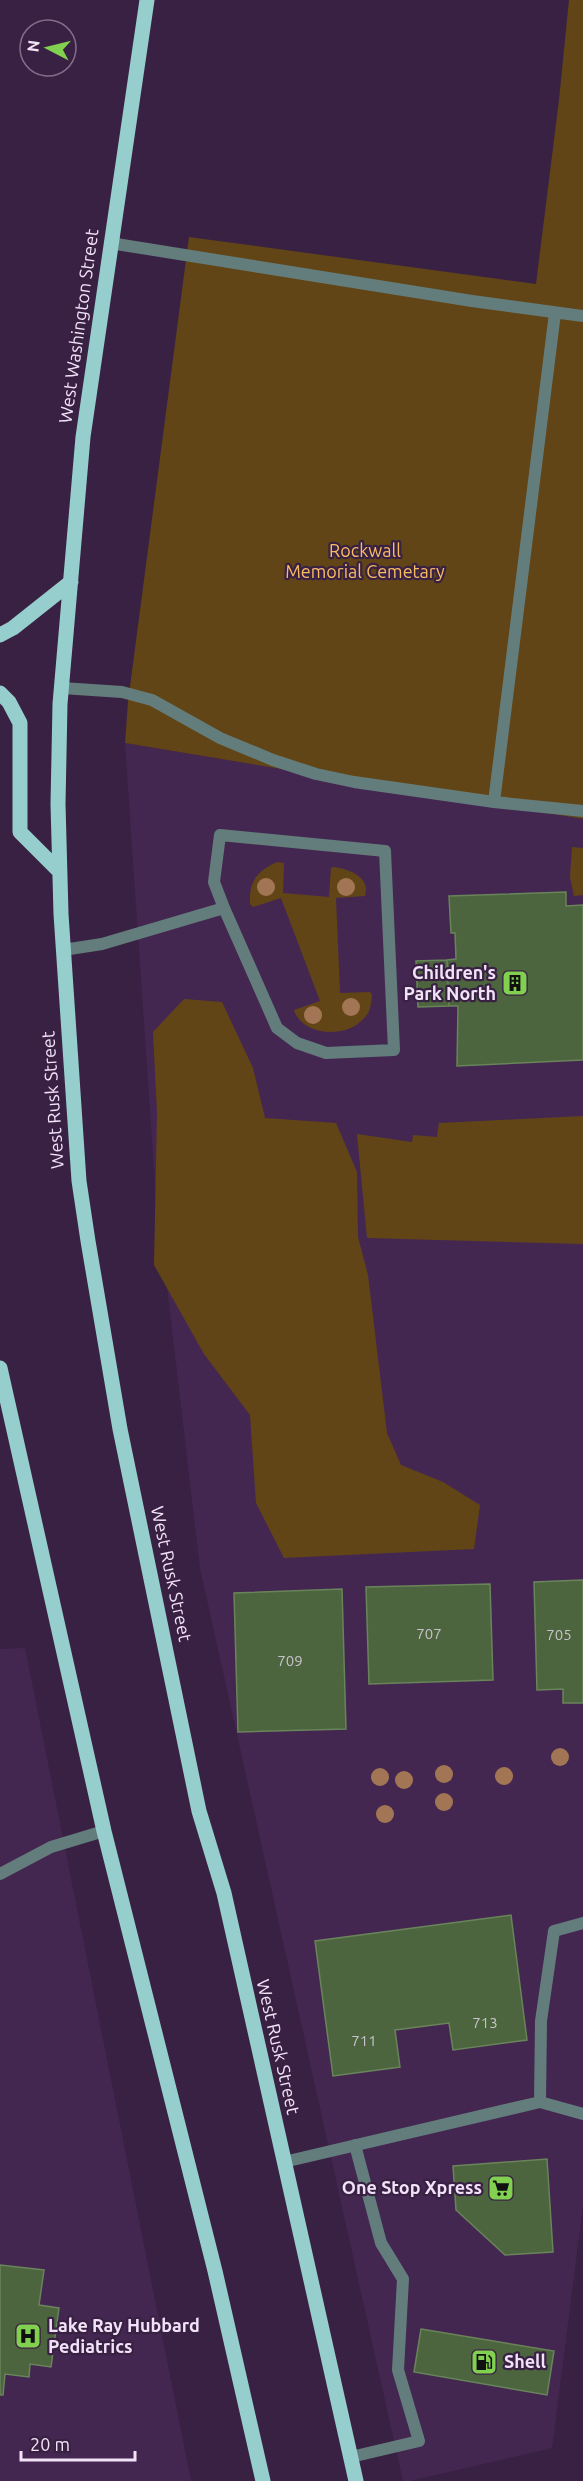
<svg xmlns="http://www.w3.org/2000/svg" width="583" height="2481" viewBox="0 0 583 2481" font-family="Ubuntu,sans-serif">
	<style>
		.built { fill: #442750 }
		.green { fill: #624517 }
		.building { fill: #4c653e; stroke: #69845b; stroke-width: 1.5 }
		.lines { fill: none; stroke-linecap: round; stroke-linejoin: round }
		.service { stroke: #637d7c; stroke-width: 12 }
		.primary { stroke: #96cecd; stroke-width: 15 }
		.tree { fill: #a27655 }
		.labels { text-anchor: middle; stroke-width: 4.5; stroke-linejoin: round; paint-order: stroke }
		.number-label { font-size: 15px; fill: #c8c3ca }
		.street-label { font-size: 18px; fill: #f1e2f8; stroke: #392143 }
		.park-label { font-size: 18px; fill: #f8bc63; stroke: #392143 }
		.poi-label { font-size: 18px; font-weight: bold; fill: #f1e2f8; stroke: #392143; text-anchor: end }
	</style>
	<rect width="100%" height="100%" fill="#392143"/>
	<path class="built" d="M125 743 583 819V2205L552 2448 410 2481H403L200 1568 155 1184Z
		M25 1648 191 2481H0V1649Z"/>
	<path class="green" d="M569 0H583V819L125 743 128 702 189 237 536 284 559 100Z
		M572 847 583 848V895L574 896 570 877Z
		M277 862 284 863 283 893 329 897 331 868 334 867C349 869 371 877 365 896L336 898 340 993 370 992 372 995C371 1003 371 1011 365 1017 348 1039 303 1037 294 1010L320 1001 281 898 253 907 250 904C249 881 257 871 277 862Z
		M184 999 222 1002 253 1068 265 1118 336 1123 357 1172 358 1237 368 1275 387 1433 401 1465 443 1482 480 1505 474 1549 284 1558 256 1503 250 1415 204 1354 154 1265 157 1113 153 1032Z
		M583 1116V1244L367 1238 357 1134 412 1142 413 1135 437 1137 439 1123Z"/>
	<path class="building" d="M566 892V906L583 905V1060L457 1066 458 1006H449L447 960 456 959 455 933H451L449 896Z
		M447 960 449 1006 418 1007 416 961Z
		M583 1580V1703H563V1689L537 1690 534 1582Z
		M490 1584 493 1680 369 1684 366 1587Z
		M342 1589 346 1729 238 1732 234 1593Z
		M511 1915 527 2040 453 2050 449 2023 395 2030 400 2067 333 2076 315 1941Z
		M547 2159 553 2252 505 2255 456 2210 453 2166Z
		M0 2265 44 2270 39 2305 59 2308 51 2367 30 2364 29 2377 5 2374 3 2395H0Z
		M421 2329 554 2351 547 2395 414 2372Z"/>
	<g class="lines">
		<path class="service" d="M110 243 472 301 583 316
			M62 688 122 692 152 700 220 738 273 760 316 774 354 782 494 802 583 811
			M494 802 555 313
			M63 950 102 944 224 908 214 882 220 835 385 851 394 1050 326 1053 297 1043 277 1028 224 908
			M0 1874 51 1847 104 1831
			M540 2102 541 2021 554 1931 583 1923
			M284 2162 540 2102 583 2114
			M351 2457 419 2441 398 2370 403 2279 381 2243 355 2145"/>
		<path class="primary" d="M147 0 83 437 60 704 58 804 61 914 79 1181 88 1241 120 1429 199 1811 224 1893 356 2481
			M0 635 13 628 71 582
			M0 693 9 702 20 723V832L60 872
			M0 1368 104 1831 215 2271 263 2481"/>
	</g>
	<g class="tree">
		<circle cx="266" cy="887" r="9"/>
		<circle cx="346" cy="887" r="9"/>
		<circle cx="351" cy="1007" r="9"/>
		<circle cx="313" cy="1015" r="9"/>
		<circle cx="560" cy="1757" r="9"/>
		<circle cx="444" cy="1774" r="9"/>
		<circle cx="504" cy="1776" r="9"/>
		<circle cx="380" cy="1777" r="9"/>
		<circle cx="404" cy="1780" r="9"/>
		<circle cx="444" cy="1802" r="9"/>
		<circle cx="385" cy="1814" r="9"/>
	</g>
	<defs>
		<g id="building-square" transform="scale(1.35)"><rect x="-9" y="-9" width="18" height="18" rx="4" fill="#82d04f" stroke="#392143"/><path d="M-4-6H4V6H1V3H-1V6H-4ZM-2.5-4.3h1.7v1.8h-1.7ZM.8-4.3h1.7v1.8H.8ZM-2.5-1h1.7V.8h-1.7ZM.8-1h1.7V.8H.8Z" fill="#111"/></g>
		<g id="supermarket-square" transform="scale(1.35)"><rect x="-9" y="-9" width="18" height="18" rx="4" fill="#82d04f" stroke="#392143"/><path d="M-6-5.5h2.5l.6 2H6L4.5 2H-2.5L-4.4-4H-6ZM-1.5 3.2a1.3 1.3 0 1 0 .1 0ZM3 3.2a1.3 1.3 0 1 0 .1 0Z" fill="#111"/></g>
		<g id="hospital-square" transform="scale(1.35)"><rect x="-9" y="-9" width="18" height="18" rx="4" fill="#82d04f" stroke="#392143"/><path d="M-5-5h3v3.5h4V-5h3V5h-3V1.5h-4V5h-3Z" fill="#111"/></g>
		<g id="fuel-square" transform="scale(1.35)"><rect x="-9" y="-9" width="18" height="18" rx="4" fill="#82d04f" stroke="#392143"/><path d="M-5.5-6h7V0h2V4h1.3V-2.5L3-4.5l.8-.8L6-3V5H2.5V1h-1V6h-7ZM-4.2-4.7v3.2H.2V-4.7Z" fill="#111"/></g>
	</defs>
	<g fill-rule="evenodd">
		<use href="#building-square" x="515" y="983"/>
		<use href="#supermarket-square" x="501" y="2188"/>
		<use href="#hospital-square" x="28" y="2336"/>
		<use href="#fuel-square" x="484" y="2362"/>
	</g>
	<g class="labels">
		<g class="number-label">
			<text x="429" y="1639">707</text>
			<text x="559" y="1640">705</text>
			<text x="290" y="1666">709</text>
			<text x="485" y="2028">713</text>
			<text x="364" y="2046">711</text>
		</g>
		<g class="street-label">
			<text transform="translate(79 326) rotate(-82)" y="6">West Washington Street</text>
			<text transform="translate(53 1100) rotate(-94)" y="6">West Rusk Street</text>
			<text transform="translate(171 1574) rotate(78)" y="6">West Rusk Street</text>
			<text transform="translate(278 2047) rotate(77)" y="6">West Rusk Street</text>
		</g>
		<g class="park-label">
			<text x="365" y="557">Rockwall<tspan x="365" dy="21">Memorial Cemetary</tspan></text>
		</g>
		<g class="poi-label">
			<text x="496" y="979">Children's<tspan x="496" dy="21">Park North</tspan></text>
			<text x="482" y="2194">One Stop Xpress</text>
			<text x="48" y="2332" text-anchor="start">Lake Ray Hubbard<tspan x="48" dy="21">Pediatrics</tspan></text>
			<text x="504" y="2368" text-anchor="start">Shell</text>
		</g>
	</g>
	<g transform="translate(48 48) rotate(277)"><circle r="28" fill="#392143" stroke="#836e8b" stroke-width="1.5"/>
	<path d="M0-4.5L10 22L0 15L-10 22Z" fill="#82d04f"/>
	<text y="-9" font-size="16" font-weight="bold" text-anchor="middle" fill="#f1e2f8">N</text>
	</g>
	<path d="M21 2451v9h114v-9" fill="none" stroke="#f1e2f8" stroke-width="3"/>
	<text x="30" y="2451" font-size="18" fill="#f1e2f8" stroke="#392143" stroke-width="4.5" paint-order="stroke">20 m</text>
</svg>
